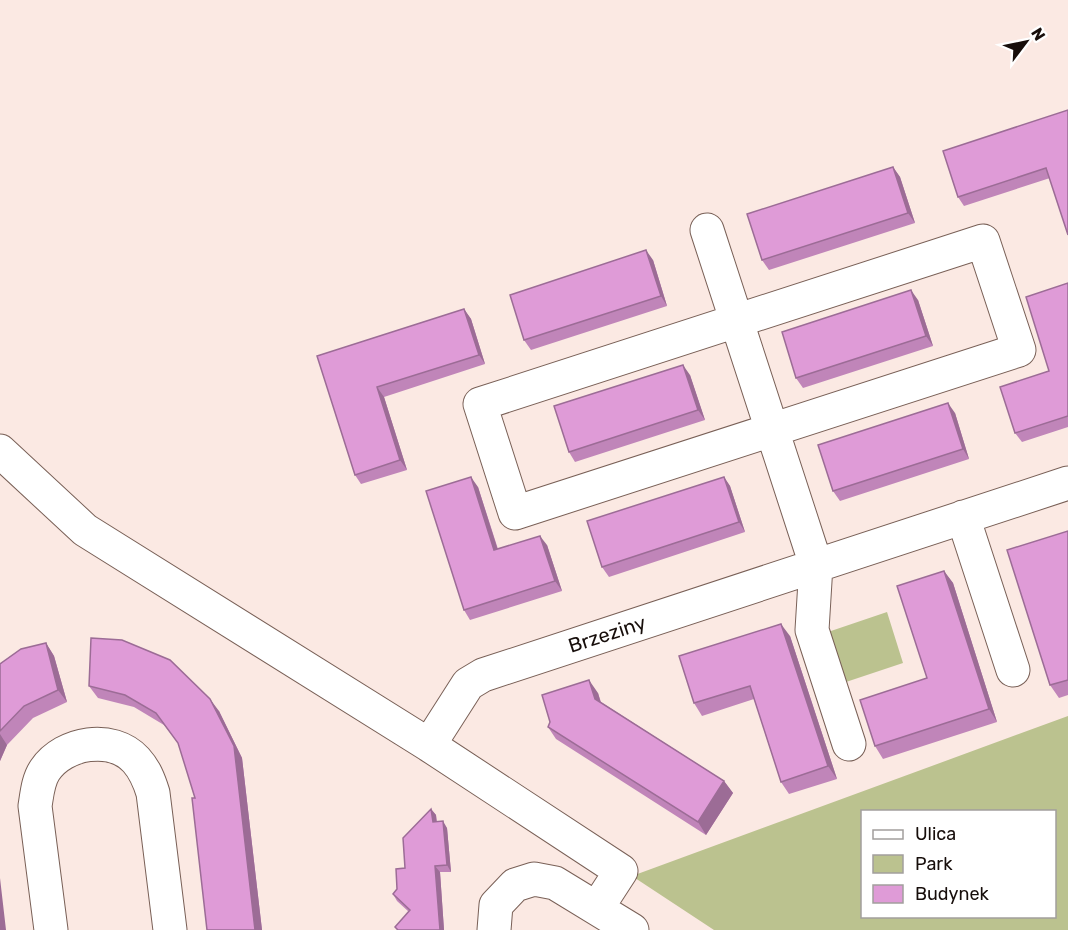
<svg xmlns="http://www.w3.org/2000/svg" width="1068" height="930" viewBox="0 0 1068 930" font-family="Rubik,sans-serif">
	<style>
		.green { fill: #bbc28f; fill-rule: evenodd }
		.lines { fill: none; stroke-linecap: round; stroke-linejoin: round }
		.minor-casing { stroke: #796057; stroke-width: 35 }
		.minor { stroke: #fff; stroke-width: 33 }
		.wall { fill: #c085b9 }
		.shaded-wall { fill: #9c6c96 }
		.building { fill: #df9bd7; stroke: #9c6c96; stroke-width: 1.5 }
		.labels { text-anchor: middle; stroke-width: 5; stroke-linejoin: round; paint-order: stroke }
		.street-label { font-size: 20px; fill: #170e0b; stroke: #fff }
	</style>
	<rect width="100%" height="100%" fill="#fbe9e3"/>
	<path class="green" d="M887 612 903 663 843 683 828 632Z
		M1068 716V930H714L632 876ZM862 812H1054V916H862Z"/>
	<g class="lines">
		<g class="minor-casing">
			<path id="minor" d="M707 230 816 565 812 630 849 744
				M983 241 1019 350 515 513 480 404Z
				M0 451 85 530 429 745 621 871 597 908
				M963 517 1013 670
				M429 745 468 684 483 675 1068 483
				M51 930 35 806C37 794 38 780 45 770 64 742 112 734 136 760 145 770 149 780 153 793L170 930
				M494 930 496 905 515 885 534 879 555 883 632 930"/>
		</g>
		<use href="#minor" class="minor"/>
	</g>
	<path class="wall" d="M1068 110 1050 178 964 206 958 197Z
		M893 167 900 177 915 223 769 270 762 260Z
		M653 260 667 306 531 350 524 340Z
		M1068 283V427L1022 442 1015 433 1049 371Z
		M918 300 933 346 803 388 796 378Z
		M464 309 471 319 485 364 384 397 407 470 361 484 355 475 317 356Z
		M690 375 705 420 575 462 569 452Z
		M955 413 969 459 840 501 833 491Z
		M724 477 730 486 745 532 609 577 602 567Z
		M478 487 498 549 547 545 562 591 470 620 464 610Z
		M1068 531V695L1059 698 1050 685Z
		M944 571 953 583 997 722 883 759 875 746 927 678Z
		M790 636 837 779 789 794 781 782 754 699 702 716 694 703Z
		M46 643 54 656 67 702 33 718 7 745 0 761V664Z
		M89 686 219 711 242 758 262 930H207L195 798 179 744 164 725 134 707 98 698Z
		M598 693 601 702 724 781 733 793 706 835 556 739 548 727Z
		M431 809 436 815 437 822 447 828 451 872H440L444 930H397L395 927 409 912 397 901 393 894 397 889 405 868Z"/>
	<path class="shaded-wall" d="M893 167 900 177 915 223 908 213Z
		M646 250 653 260 667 306 661 296Z
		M911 290 918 300 933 346 926 336Z
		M464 309 471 319 485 364 479 355Z
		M683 365 690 375 705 420 698 410Z
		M377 387 384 397 407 470 400 460Z
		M948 403 955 413 969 459 963 449Z
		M471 477 478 487 501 560 494 550Z
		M724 477 730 486 745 532 739 522Z
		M540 536 547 545 562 591 555 581Z
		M944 571 953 583 997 722 989 709Z
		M781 624 790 636 837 779 828 766Z
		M46 643 54 656 67 702 58 690Z
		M589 680 598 693 603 711 595 699Z
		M210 699 219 711 242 758 262 930H255Z
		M0 734 7 745 0 761Z
		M724 781 733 793 706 835 698 822Z
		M431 809 436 815 437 828 433 822Z
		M443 821 447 828 451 872 447 865Z
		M435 866 440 872 444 930H440Z
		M0 878 6 930H0Z"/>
	<path class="building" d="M1068 110V235L1046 168 958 197 943 151Z
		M893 167 908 213 762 260 747 214Z
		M646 250 661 296 524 340 510 295Z
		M1068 283V416L1015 433 1000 387 1049 371 1026 297Z
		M911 290 926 336 796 378 782 332Z
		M464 309 479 355 377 387 400 460 355 475 317 356Z
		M683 365 698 410 569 452 554 406Z
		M948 403 963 449 833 491 818 445Z
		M471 477 494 550 540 536 555 581 464 610 426 491Z
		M724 477 739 522 602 567 587 521Z
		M1068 531V680L1050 685 1007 550Z
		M944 571 989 709 875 746 860 700 927 678 897 586Z
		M781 624 828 766 781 782 750 686 694 703 679 656Z
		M91 638 122 640 170 660 210 699 234 746 255 930H207L192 798H195L178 743 156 713 125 695 89 686Z
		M46 643 58 690 24 706 0 731V664L21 649Z
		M589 680 595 699 724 781 698 822 548 727 550 722 542 695Z
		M431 809 433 822 443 821 447 865 435 866 440 930H398L395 927 410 910 393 894 397 889 396 869 405 868 403 838Z"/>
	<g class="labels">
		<g class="street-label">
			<text transform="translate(607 634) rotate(-18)" y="7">Brzeziny</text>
		</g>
	</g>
	<rect x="861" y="810" width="195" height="108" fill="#ffffff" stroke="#a29f9d" stroke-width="1.5"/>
	<rect x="873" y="830" width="30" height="9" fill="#ffffff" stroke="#a29f9d" stroke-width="1.5"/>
	<text x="915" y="840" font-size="18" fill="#170e0b">Ulica</text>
	<rect x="873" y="855" width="30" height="18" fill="#bbc28f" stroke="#a29f9d" stroke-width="1.5"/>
	<text x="915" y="870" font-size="18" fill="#170e0b">Park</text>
	<rect x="873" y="885" width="30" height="18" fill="#df9bd7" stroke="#a29f9d" stroke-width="1.5"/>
	<text x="915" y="900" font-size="18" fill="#170e0b">Budynek</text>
	<g transform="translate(1026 42) rotate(58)" stroke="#ffffff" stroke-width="4.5" paint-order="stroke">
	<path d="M0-4.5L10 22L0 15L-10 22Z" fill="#170e0b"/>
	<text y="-9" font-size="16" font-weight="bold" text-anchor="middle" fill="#170e0b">N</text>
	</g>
</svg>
